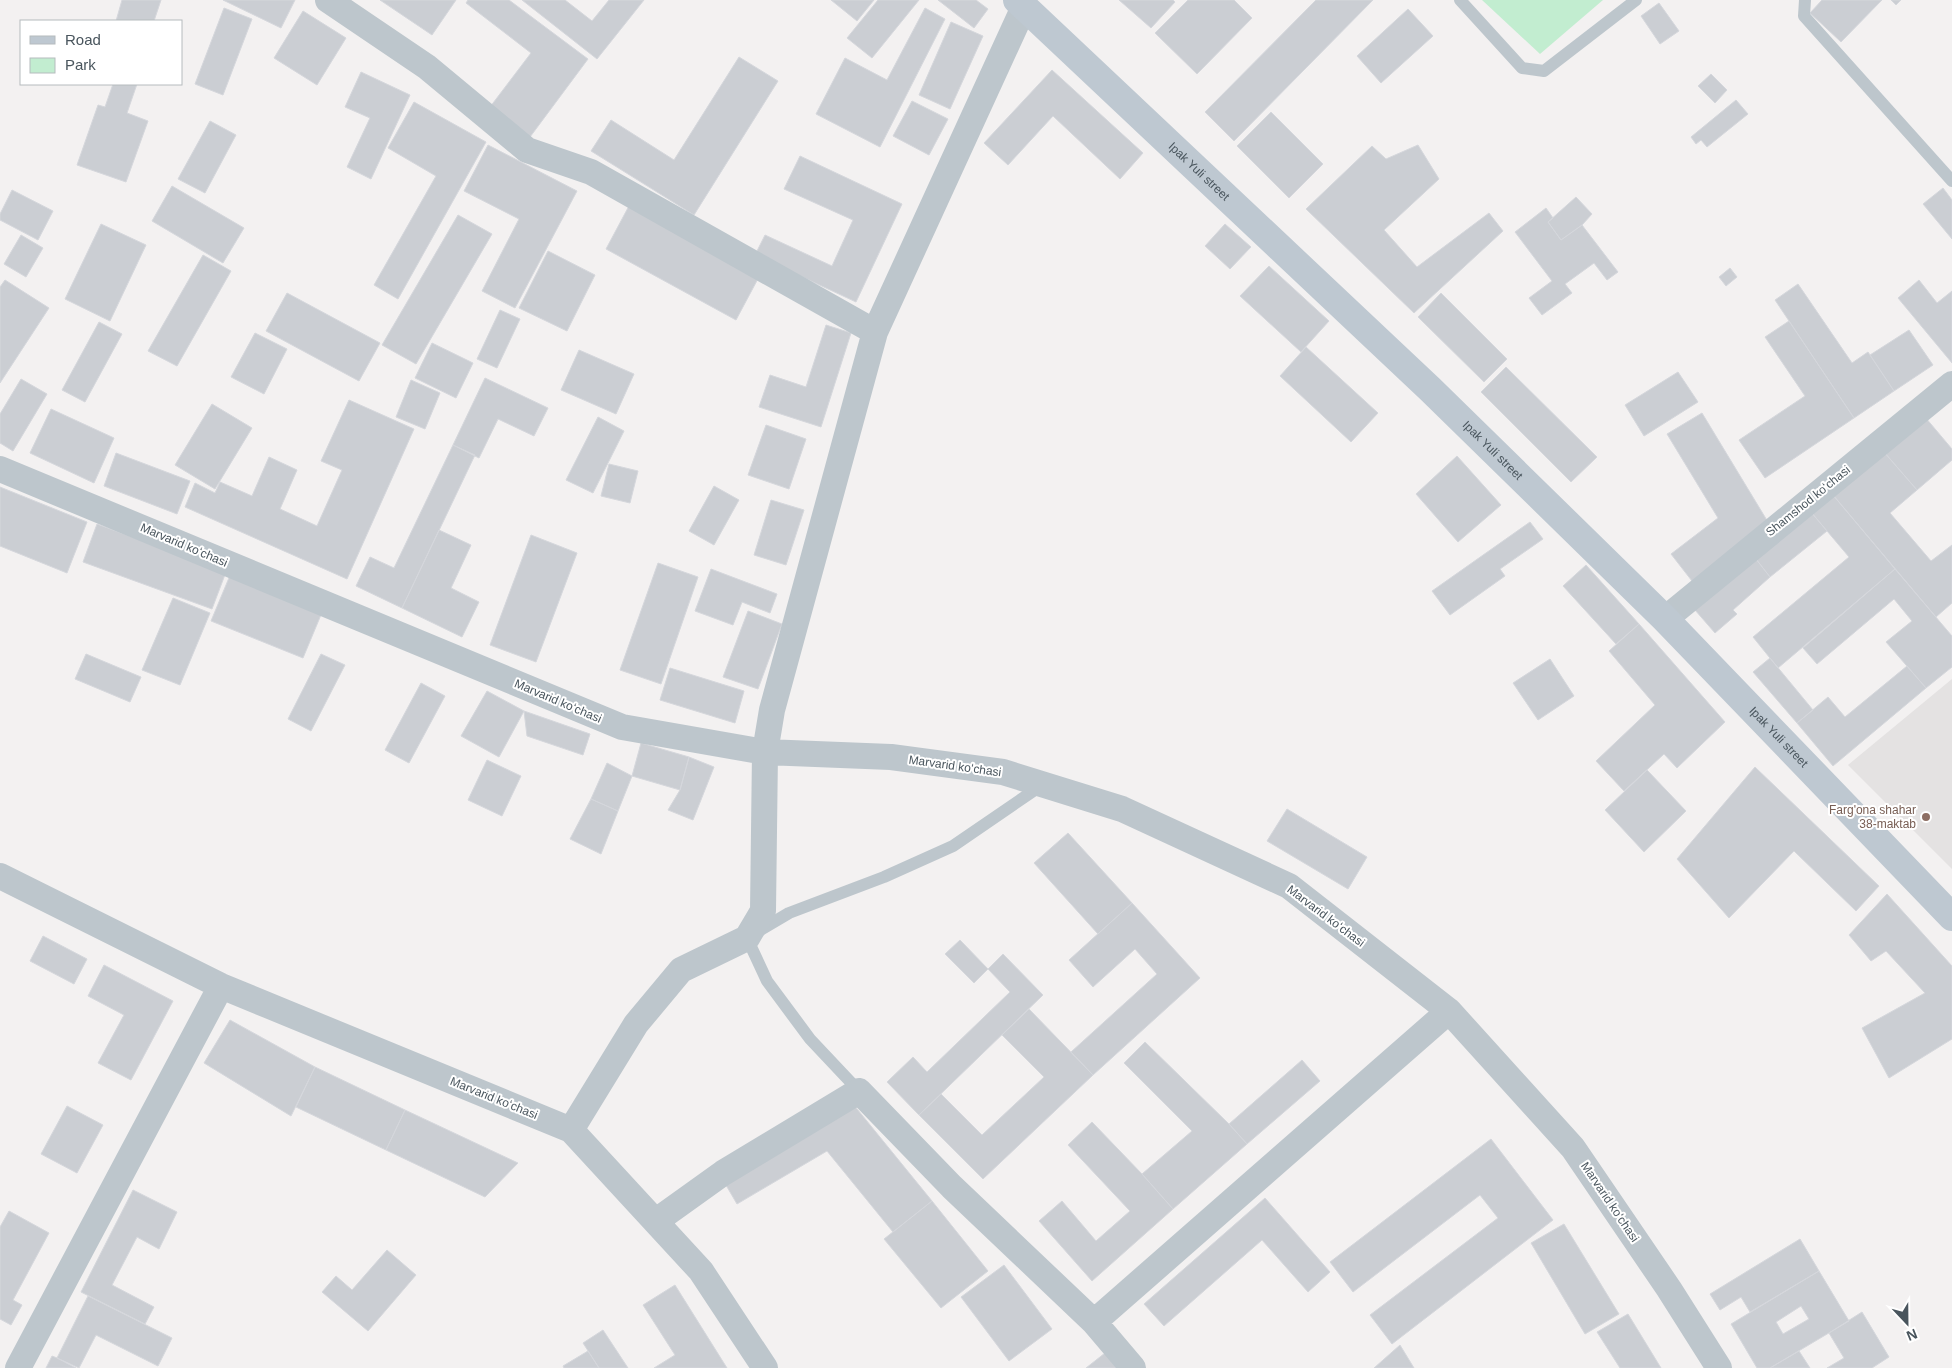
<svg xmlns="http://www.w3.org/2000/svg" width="1952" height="1368" viewBox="0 0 1952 1368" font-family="Arial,sans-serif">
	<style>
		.education { fill: #e4e2e2 }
		.green { fill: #c2edd0 }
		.building { fill: #cbced3; stroke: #d5d7dc; fill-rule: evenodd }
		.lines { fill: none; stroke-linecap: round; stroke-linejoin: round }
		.service { stroke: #bdc6cc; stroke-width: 12 }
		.minor { stroke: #bdc6cc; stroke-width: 26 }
		.secondary { stroke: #bec8d1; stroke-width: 28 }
		.education-dot { fill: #8d6e63; stroke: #fff; stroke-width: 2 }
		.labels { text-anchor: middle; stroke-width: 4; stroke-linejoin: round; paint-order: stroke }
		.street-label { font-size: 12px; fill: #49555d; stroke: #fff }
		.education-label { font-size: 12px; fill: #785e54; stroke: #fff; text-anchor: end }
	</style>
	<rect width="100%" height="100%" fill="#f3f1f1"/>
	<path class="education" d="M1952 679V869L1848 765Z"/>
	<path class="green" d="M1482 0H1603L1540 54Z"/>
	<path class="building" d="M122 0H161L154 21H116Z
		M223 0H295L281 28Z
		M380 0H456L432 35Z
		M468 0H509L588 59 530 137 490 107 531 53 466 3Z
		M522 0H565L592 21 609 0H644L597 59Z
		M831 0H874L857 21Z
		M878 0H919L872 58 847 38Z
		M938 0H976L988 9 974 28Z
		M1119 0H1173L1175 2 1151 28Z
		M1188 0H1234L1252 18 1197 74 1155 33Z
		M1316 0H1373L1234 141 1205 112Z
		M1822 0H1882L1841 42 1810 13Z
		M1891 0H1901L1896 5Z
		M1659 3 1679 31 1660 44 1641 16Z
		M224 8 252 19 223 95 195 84Z
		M925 8 945 19 880 147 816 114 845 58 887 80Z
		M1408 9 1433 36 1381 83 1357 56Z
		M303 11 346 38 317 85 274 58Z
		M951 22 983 36 950 109 919 95Z
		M739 57 778 81 694 215 591 151 611 120 674 160Z
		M1052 70 1143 153 1120 179 1053 116 1008 165 984 143Z
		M361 72 410 95 371 179 347 167 370 118 345 107Z
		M1711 74 1727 90 1715 103 1698 86Z
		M113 84H137L127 113 148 121 126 182 77 165 98 105 105 107Z
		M1736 100 1748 114 1707 147 1701 140 1696 144 1691 137Z
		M912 101 948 119 929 155 893 136Z
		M414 102 486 142 398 299 374 285 436 176 388 148Z
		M1271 112 1323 164 1289 198 1237 146Z
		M210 121 236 135 205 193 178 179Z
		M488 145 577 191 515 308 482 291 519 219 464 191Z
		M1418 145 1439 179 1384 230 1417 267 1489 213 1503 231 1414 313 1306 209 1372 146 1386 159Z
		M800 156 902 204 856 302 755 255 765 235 832 266 853 220 784 189Z
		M172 186 244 228 223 263 152 221Z
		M1943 188 1952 200V239L1923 204Z
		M12 190 53 211 38 240 0 220V214Z
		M1576 197 1592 214 1582 225 1561 240 1548 222Z
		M630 204 760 275 736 320 606 249Z
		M1546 208 1553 218 1548 222 1561 240 1582 225 1618 272 1607 280 1594 263 1565 284 1572 293 1542 315 1529 298 1552 281 1515 232Z
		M458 215 492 234 416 364 382 345Z
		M101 224 146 245 110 321 65 299Z
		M1225 224 1251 247 1230 269 1205 246Z
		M21 235 43 248 26 277 4 264Z
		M548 251 595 275 567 331 519 308Z
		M203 255 231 271 177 366 148 351Z
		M1269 266 1329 321 1301 352 1240 296Z
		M1730 268 1737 277 1726 286 1719 277Z
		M5 280 49 308 0 383V287Z
		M1919 280 1937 303 1952 291V363L1898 298Z
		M1798 284 1852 363 1868 352 1894 391 1854 418 1775 300Z
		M287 293 380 343 359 381 266 331Z
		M1441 293 1507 359 1484 382 1418 317Z
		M500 310 520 319 497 368 477 359Z
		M1789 321 1854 418 1765 478 1739 440 1805 396 1765 337Z
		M99 322 122 334 85 402 62 390Z
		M826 325 851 333 821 427 759 407 770 375 806 387Z
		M1909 330 1933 365 1894 391 1870 355Z
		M255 333 287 349 264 394 231 377Z
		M432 343 473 363 456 398 415 378Z
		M1306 347 1378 413 1351 442 1280 376Z
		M579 350 634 374 616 414 561 390Z
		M1506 367 1597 457 1571 482 1481 392Z
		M1678 372 1698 402 1644 436 1625 405Z
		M485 378 548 408 534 436 498 419 479 458 453 445Z
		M21 379 47 394 13 451 0 443V414Z
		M411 380 440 393 425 429 396 417Z
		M349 400 414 429 347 579 185 507 195 483 215 493 220 482 252 496 269 457 297 470 280 509 317 526 342 470 321 461Z
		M212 404 252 428 215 489 175 465Z
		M51 409 114 438 94 483 30 453Z
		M1702 413 1768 522 1692 581 1671 554 1718 518 1667 434Z
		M598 417 624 431 593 493 566 480Z
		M1925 417 1952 449V460L1917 490 1884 452Z
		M766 425 806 439 789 489 748 475Z
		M453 445 475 455 402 608 356 586 370 557 394 568Z
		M1884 452 1917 490 1890 513 1931 561 1952 545V603L1936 617 1833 495Z
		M116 453 190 481 177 514 104 486Z
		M1457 456 1501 505 1458 542 1416 494Z
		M609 464 638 471 630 503 601 496Z
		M714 486 739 500 714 545 689 531Z
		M0 487 87 522 67 573 0 546Z
		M1833 495 1895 569 1778 668 1753 637 1849 557 1811 512Z
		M771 500 804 510 786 565 754 555Z
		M1811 512 1827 531 1770 577 1756 559Z
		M1530 522 1543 539 1500 569 1505 576 1450 615 1432 591Z
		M97 524 226 572 212 609 83 562Z
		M439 530 471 545 451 588 479 602 462 637 402 608Z
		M531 535 577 553 536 662 490 645Z
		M1756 559 1770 577 1733 610 1737 614 1715 633 1695 610Z
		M658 563 698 577 661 684 620 670Z
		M1586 565 1639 624 1616 644 1563 586Z
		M711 569 777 594 770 613 742 602 733 625 695 611Z
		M1895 569 1952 636V667L1926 688 1886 642 1912 621 1894 599 1817 664 1803 648Z
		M231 573 323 610 303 658 211 621Z
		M173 598 210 613 180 685 142 670Z
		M748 611 782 624 758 689 723 677Z
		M1639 624 1725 722 1677 768 1664 754 1624 791 1596 761 1655 705 1609 651Z
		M86 654 141 677 130 702 75 679Z
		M321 654 345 665 311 731 288 719Z
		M1770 658 1813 710 1797 723 1753 672Z
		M1550 659 1574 696 1538 720 1513 683Z
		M1907 666 1926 688 1833 766 1797 723 1828 697 1845 717Z
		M670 668 744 691 735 723 660 700Z
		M421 683 445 696 409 763 385 750Z
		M487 691 524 711 499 757 461 736Z
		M524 711 590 734 583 755 527 736Z
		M641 743 689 757 680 790 632 776Z
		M689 757 714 767 693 820 668 810 680 790Z
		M487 760 521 776 502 816 468 800Z
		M607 763 632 776 618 811 591 799Z
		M1755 767 1879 886 1856 911 1794 851 1729 918 1677 859Z
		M1647 770 1686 811 1644 852 1605 810Z
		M591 799 618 811 601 854 570 839Z
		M1287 809 1367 857 1348 889 1267 841Z
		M1068 833 1132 903 1098 934 1034 863Z
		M1887 894 1952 966V1039L1889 1078 1862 1028 1925 993 1886 951 1871 961 1849 935Z
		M1132 903 1200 978 1093 1075 1071 1052 1157 974 1135 949 1093 987 1069 960Z
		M43 936 87 959 74 984 30 961Z
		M960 940 988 969 974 983 945 954Z
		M1003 954 1043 995 919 1115 887 1082 913 1057 927 1072 1010 992 988 969Z
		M104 965 173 1001 131 1080 98 1063 124 1015 88 996Z
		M1029 1009 1093 1075 983 1179 919 1115 941 1094 982 1135 1044 1077 1002 1035Z
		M230 1020 315 1067 291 1116 204 1063Z
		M1145 1042 1229 1124 1247 1144 1173 1209 1142 1174 1192 1131 1124 1063Z
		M1302 1060 1320 1081 1247 1144 1229 1124Z
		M315 1067 405 1110 386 1150 296 1107Z
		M853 1104 932 1201 893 1232 827 1151 737 1204 723 1180Z
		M67 1106 103 1125 77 1173 41 1154Z
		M405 1110 518 1163 485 1197 386 1150Z
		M1092 1122 1142 1174 1173 1209 1092 1281 1039 1221 1062 1201 1096 1241 1130 1211 1068 1145Z
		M1491 1139 1553 1220 1392 1344 1370 1315 1498 1218 1480 1195 1353 1292 1330 1262Z
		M133 1190 177 1212 159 1249 137 1237 112 1285 154 1307 145 1324 81 1292Z
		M1265 1198 1330 1272 1308 1292 1262 1240 1164 1326 1144 1304Z
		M932 1201 988 1271 941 1308 884 1239Z
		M9 1211 49 1233 13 1300 22 1305 11 1325 0 1319V1227Z
		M1564 1224 1619 1314 1585 1334 1531 1243Z
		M1800 1239 1819 1271 1750 1312 1741 1297 1720 1310 1710 1294Z
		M387 1250 416 1275 368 1331 322 1292 336 1276 352 1290Z
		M1004 1265 1052 1329 1009 1361 961 1297Z
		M1819 1271 1849 1321 1770 1368H1757L1731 1324ZM1801 1306 1809 1319 1783 1334 1776 1322Z
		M675 1285 727 1368H654L675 1355 643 1305Z
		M88 1296 172 1338 158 1366 96 1335 79 1368 57 1358Z
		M1862 1312 1889 1357 1872 1368H1827L1844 1358 1829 1333Z
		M1628 1314 1661 1368H1620L1597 1332Z
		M603 1330 628 1368H599L583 1343Z
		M1400 1345 1414 1368H1374Z
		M588 1351 599 1368H564L563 1366Z
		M1799 1351 1810 1368H1770Z
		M1105 1353 1117 1368H1086Z
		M52 1356 57 1358 76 1368H46Z"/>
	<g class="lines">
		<path class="service" d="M1460 0 1522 68 1544 71 1636 0
			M1805 0 1804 16 1952 181
			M859 1091 810 1039 767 981 747 938 789 913 884 877 953 846 1042 785"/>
		<path class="minor" d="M328 0 427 67 527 150 591 172 875 332
			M0 469 622 727 765 752 891 757 1003 772 1122 809 1289 886 1449 1011 1573 1148 1669 1289 1719 1368
			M1665 619 1952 384
			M0 876 221 986 571 1130 701 1271 765 1368
			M571 1130 636 1024 681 970 747 938 763 911 765 752 772 710 875 332 1024 7
			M656 1221 723 1173 859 1091 952 1187 1094 1322
			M18 1368 221 986
			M1133 1368 1094 1322 1449 1011"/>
		<path class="secondary" id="s1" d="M1017 0 1430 389 1665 619 1952 917"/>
	</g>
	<circle class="education-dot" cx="1926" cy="817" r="5"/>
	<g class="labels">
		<g class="street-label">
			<text dy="4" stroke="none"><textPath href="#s1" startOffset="250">Ipak Yuli street</textPath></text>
			<text dy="4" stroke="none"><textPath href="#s1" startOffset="655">Ipak Yuli street</textPath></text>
			<text transform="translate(1808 501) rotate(-39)" y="4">Shamshod koʻchasi</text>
			<text transform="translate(184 545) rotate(23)" y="4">Marvarid koʻchasi</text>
			<text transform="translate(558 701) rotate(23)" y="4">Marvarid koʻchasi</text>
			<text dy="4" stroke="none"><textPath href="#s1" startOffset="1060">Ipak Yuli street</textPath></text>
			<text transform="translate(955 766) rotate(8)" y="4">Marvarid koʻchasi</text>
			<text transform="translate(1326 916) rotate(37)" y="4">Marvarid koʻchasi</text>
			<text transform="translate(494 1098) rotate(22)" y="4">Marvarid koʻchasi</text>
			<text transform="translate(1610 1202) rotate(56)" y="4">Marvarid koʻchasi</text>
		</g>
		<g class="education-label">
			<text x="1916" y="814">Farg'ona shahar<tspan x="1916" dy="14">38-maktab</tspan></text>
		</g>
	</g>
	<rect x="20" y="20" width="162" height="65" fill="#ffffff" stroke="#b6bbbe"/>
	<rect x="30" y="36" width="25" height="8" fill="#bec8d1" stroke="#b6bbbe"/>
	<text x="65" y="45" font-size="15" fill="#49555d">Road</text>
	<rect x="30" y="58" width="25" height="15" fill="#c2edd0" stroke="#b6bbbe"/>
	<text x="65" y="70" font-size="15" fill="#49555d">Park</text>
	<g transform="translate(1907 1323) rotate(158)" stroke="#ffffff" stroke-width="4" paint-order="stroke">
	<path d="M0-4L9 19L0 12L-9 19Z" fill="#49555d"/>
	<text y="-8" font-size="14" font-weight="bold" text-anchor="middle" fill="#49555d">N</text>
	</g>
</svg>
